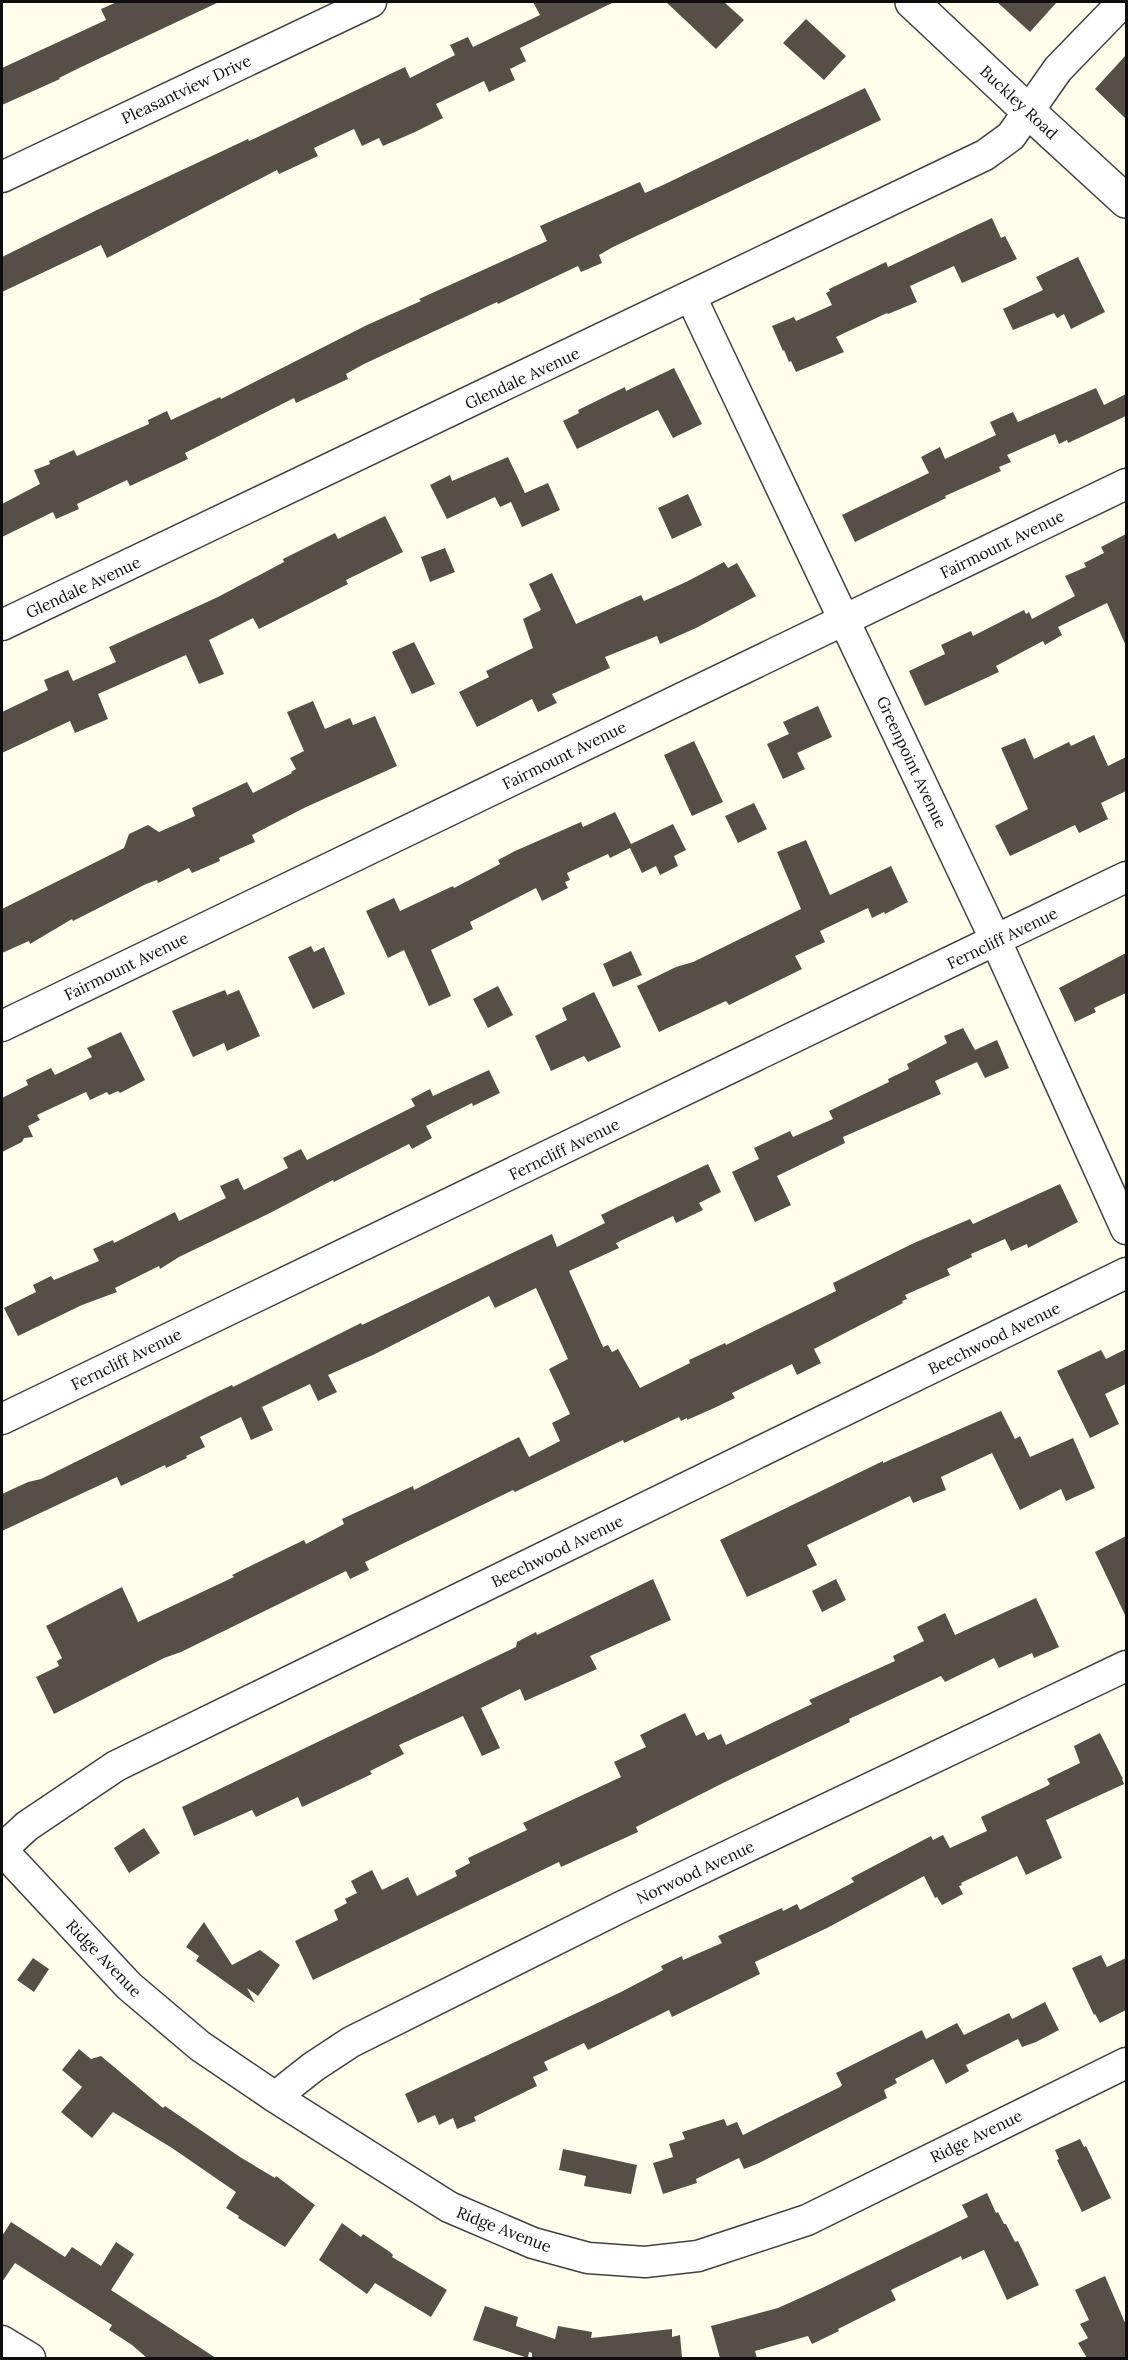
<svg xmlns="http://www.w3.org/2000/svg" width="1128" height="2360" viewBox="0 0 1128 2360" font-family="Lora,serif">
	<style>
		.building { fill: #564f48 }
		.lines { fill: none; stroke-linecap: round; stroke-linejoin: round }
		.minor-casing { stroke: #404040; stroke-width: 33 }
		.tertiary-casing { stroke: #404040; stroke-width: 36 }
		.minor { stroke: #fff; stroke-width: 30 }
		.tertiary { stroke: #fff; stroke-width: 33 }
		.labels { text-anchor: middle; stroke-width: 6; stroke-linejoin: round; paint-order: stroke }
		.street-label { font-size: 16px; fill: #0d0d0d; stroke: #fff }
	</style>
	<rect width="100%" height="100%" fill="#fffeec"/>
	<path class="building" d="M117 2H219L77 69 59 78 60 79 2 105V68L106 20 101 9Z
		M533 2H614L520 48 526 61 510 69 515 80 489 92 484 81 436 104 443 118 415 132 383 146 379 138 362 146 354 129 314 148 318 156 279 174 277 170 107 258 101 245 2 292V257L99 209 248 139 249 141 405 67 410 78 455 55 450 45 468 37 473 47 540 15Z
		M666 2H724L744 20 716 49Z
		M997 2H1057L1030 32Z
		M806 19 846 56 824 80 783 43Z
		M1126 55V119L1095 89Z
		M865 88 881 120 613 247 599 255 602 263 581 272 578 266 498 304 497 302 364 364 346 374 348 379 296 403 294 398 185 453 188 459 130 486 127 480 77 504 79 509 56 519 53 512 2 537V504L40 484 34 470 50 464 49 461 74 450 77 456 149 424 148 420 167 411 171 420 220 397 221 399 367 325 421 301 419 299 547 241 540 226 640 182 645 193 663 185Z
		M992 218 1001 238 1005 236 1017 259 962 283 954 266 910 286 917 302 888 314 887 313 836 337 844 352 796 372 791 361 789 362 784 350 783 351 772 326 794 317 796 321 832 305 826 293 830 291 829 289 886 262 888 267Z
		M1078 257 1105 312 1071 329 1064 314 1057 318 1054 313 1013 330 1003 309 1043 290 1036 277Z
		M674 368 702 424 673 438 658 410 577 449 563 421 579 413 578 410 625 387 626 391Z
		M1096 388 1104 405 1126 394V416L1068 443 1067 440 1059 444 1055 434 1007 455 1011 462 999 467 1001 471 945 496 946 498 855 542 842 515 929 473 921 457 940 447 945 459 996 435 990 422 1013 412 1018 422Z
		M508 457 525 493 548 483 560 510 522 527 511 502 500 507 495 497 447 519 430 485 450 475 452 481Z
		M688 494 702 525 672 539 658 508Z
		M385 516 403 552 346 580 348 584 259 629 253 618 209 640 224 674 199 684 186 655 98 694 108 719 75 733 70 721 2 753V712L48 690 44 680 68 670 73 681 116 662 109 647 218 597 284 562 283 559 335 533 338 539Z
		M1126 534V646L1107 603 1058 627 1062 635 1045 645 1043 641 996 666 999 672 925 706 909 671 945 654 941 645 971 631 973 636 1024 610 1026 614 1029 612 1032 619 1075 596 1065 576 1086 567 1084 563 1104 553 1101 547Z
		M445 548 455 572 430 582 421 557Z
		M724 562 728 568 737 563 756 596 696 628 660 644 657 636 605 657 610 668 552 694 557 703 538 712 532 699 477 727 459 692 489 677 486 671 533 648 523 619 541 610 529 584 552 573 576 624 641 595 644 601 686 582Z
		M414 642 435 684 412 694 392 652Z
		M313 701 325 729 350 718 353 725 375 716 397 766 304 808 252 835 255 842 219 858 220 861 192 873 189 868 158 883 157 880 146 884 73 921 72 919 30 944 29 941 2 953V909L124 848 129 834 148 825 159 832 195 816 192 808 247 782 253 793 292 773 291 772 296 769 290 758 304 751 287 712Z
		M818 706 832 737 797 753 805 769 783 779 767 744 789 734 783 722Z
		M1094 735 1108 766 1126 757V791L1101 803 1108 819 1079 833 1075 825 1010 856 995 826 1028 809 1001 748 1025 738 1034 759 1069 742 1071 746Z
		M694 741 723 802 692 816 664 755Z
		M754 803 767 829 738 843 725 816Z
		M615 812 631 844 673 824 686 850 674 856 678 866 660 875 656 866 642 873 630 848 610 858 608 854 567 873 570 880 565 882 568 888 542 901 536 888 470 922 473 929 431 950 451 996 429 1006 404 950 388 958 366 911 394 898 400 911 453 886 454 888 500 864 498 860 515 851 581 822 583 827Z
		M806 840 830 895 891 866 908 902 885 914 884 912 872 918 868 908 820 931 825 942 795 956 802 969 729 1005 726 1001 659 1032 637 986 676 967 693 962 801 909 777 852Z
		M311 946 314 952 324 947 345 994 313 1009 288 957Z
		M631 951 642 975 613 987 603 964Z
		M1126 953V993L1094 1008 1096 1012 1075 1022 1059 988Z
		M498 986 513 1015 488 1028 473 999Z
		M225 990 227 995 239 990 260 1036 227 1051 224 1043 193 1057 172 1011Z
		M594 992 621 1047 588 1062 584 1056 551 1071 535 1036 567 1020 562 1008Z
		M963 1028 975 1050 997 1040 1009 1068 985 1078 977 1062 935 1081 941 1094 843 1137 845 1143 777 1176 791 1205 755 1222 732 1172 759 1159 754 1148 790 1131 793 1137 833 1119 829 1111 889 1082 888 1079 909 1069 907 1064 947 1043 944 1036Z
		M121 1032 145 1080 120 1093 118 1091 109 1095 107 1092 90 1100 86 1092 37 1115 40 1120 28 1126 33 1137 24 1138 22 1142 2 1152V1098L28 1085 26 1080 51 1068 55 1075 92 1057 87 1048Z
		M489 1070 500 1093 473 1106 472 1103 426 1126 432 1138 412 1149 409 1144 334 1182 333 1180 270 1213 179 1257 160 1269 159 1266 115 1288 117 1292 82 1305 18 1336 4 1308 36 1292 33 1285 51 1276 54 1280 99 1261 93 1249 113 1240 114 1243 175 1212 179 1221 226 1198 220 1186 238 1178 244 1190 288 1168 283 1158 301 1149 307 1160 415 1106 411 1099 430 1089 433 1096Z
		M708 1164 721 1192 699 1203 703 1210 676 1223 673 1216 616 1243 619 1248 569 1271 603 1347 608 1345 612 1352 618 1349 640 1388 690 1363 689 1360 725 1343 726 1345 836 1291 833 1283 914 1243 970 1219 973 1224 1060 1184 1078 1222 1028 1248 1027 1244 1011 1251 1005 1239 971 1254 972 1257 947 1269 950 1275 905 1295 907 1299 902 1301 903 1303 814 1349 821 1363 797 1375 792 1364 732 1393 735 1398 712 1409 687 1420V1418L681 1421 679 1417 624 1443 623 1440 515 1492 513 1490 365 1562 369 1570 350 1579 346 1571 181 1652 164 1658 54 1714 36 1677 59 1666 57 1661 62 1658 46 1626 122 1587 138 1622 234 1577 232 1575 304 1540 306 1544 344 1524 342 1519 413 1486 414 1490 519 1437 529 1457 560 1441 552 1423 570 1414 549 1369 568 1359 536 1288 495 1308 489 1296 375 1354 328 1375 337 1392 318 1401 310 1384 262 1407 273 1430 251 1440 241 1417 200 1437 205 1447 186 1456 187 1458 166 1468 165 1465 121 1486 117 1477 2 1531V1494L28 1482 41 1479 211 1395 232 1385 233 1387 361 1323 362 1325 552 1234 557 1247 605 1223 601 1215 615 1208Z
		M1126 1349V1384L1105 1394 1119 1424 1090 1438 1057 1371 1101 1350 1106 1359Z
		M1001 1411 1015 1439 1020 1436 1030 1457 1073 1438 1095 1488 1066 1501 1061 1489 1020 1510 992 1453 941 1477 946 1490 913 1503 910 1496 807 1545 817 1565 747 1597 720 1540 883 1461V1463Z
		M1126 1536V1617L1095 1552Z
		M653 1579 671 1620 590 1656 597 1669 525 1701 520 1689 481 1708 500 1748 482 1756 463 1716 399 1745 404 1754 370 1771 372 1774 302 1807 298 1797 256 1817 252 1810 194 1836 182 1807 516 1647 517 1642 536 1632 537 1635Z
		M836 1579 846 1600 822 1612 812 1591Z
		M1036 1598 1059 1647 1034 1658 1032 1653 999 1668 994 1658 945 1682 941 1676 849 1719 850 1722 723 1783 636 1827 638 1832 561 1867 559 1862 313 1980 295 1941 338 1920 334 1910 347 1903 345 1899 357 1893 351 1881 372 1870 382 1890 408 1877 417 1896 457 1876 455 1871 470 1863 468 1858 527 1830 523 1823 621 1777 614 1762 646 1747 640 1735 685 1713 696 1736 704 1732 708 1740 721 1734 726 1745 812 1704 809 1700 895 1661 893 1656 924 1641 917 1627 945 1613 955 1635Z
		M1100 1733 1123 1779H1122L1124 1784 1046 1820 1062 1858 1026 1875 1017 1856 961 1883 962 1885 959 1886 963 1894 942 1905 937 1897 935 1898 924 1876 827 1928 755 1962 760 1974 672 2017 669 2010 588 2050 584 2043 544 2062 548 2070 533 2077 537 2086 474 2117 476 2121 457 2129 453 2118 439 2125 435 2115 418 2123 405 2094 621 1992 663 1970 661 1966 682 1956 683 1960 722 1943 718 1936 782 1908 783 1911 797 1904 800 1910 854 1882 851 1878 931 1836 933 1840 943 1835 950 1848 987 1831 981 1817 1047 1786 1050 1784 1047 1779 1080 1763 1074 1746Z
		M144 1828 160 1853 129 1873 114 1848Z
		M204 1922 232 1965 260 1950 280 1965 258 1996 247 1988 255 2003 196 1961 199 1956 186 1947Z
		M1101 1955 1107 1967 1126 1958V2010L1100 2023 1095 2014 1094 2015 1072 1968Z
		M33 1958 49 1969 34 1992 17 1980Z
		M1045 2002 1059 2030 1036 2042 1022 2047 1018 2039 966 2065 969 2071 946 2084 933 2059 895 2079 897 2083 884 2090 887 2098 759 2163 744 2169 739 2158 696 2179 697 2183 663 2194 653 2163 673 2157 669 2144 685 2139 682 2132 724 2119 727 2126 737 2122 743 2135 840 2087 842 2085 836 2073 922 2030 926 2039 957 2023 964 2035 1009 2013 1012 2019Z
		M79 2049 91 2059 101 2056 163 2108 165 2106 240 2157 275 2178 276 2176 315 2205 285 2247 238 2218 239 2216 226 2208 236 2192 172 2148 113 2112 92 2138 61 2112 82 2087 62 2070Z
		M1080 2139 1084 2147 1086 2146 1111 2198 1082 2212 1057 2160 1059 2159 1055 2150Z
		M563 2149 637 2165 631 2194 584 2186 586 2176 559 2170Z
		M987 2193 996 2213 998 2212 1004 2224H1006L1015 2242 1018 2241 1039 2285 1007 2300 984 2250 962 2260 961 2256 891 2290 896 2300 838 2329 839 2331 812 2344 808 2336 755 2351 757 2358H720L711 2326 778 2308 820 2289 968 2217 962 2205Z
		M11 2222 65 2257 72 2247 101 2266 116 2242 134 2254 111 2290 216 2358H147L132 2345 109 2330 112 2325 15 2263 2 2282V2236Z
		M342 2223 361 2237 363 2234 390 2252 393 2255 392 2257 447 2290 431 2317 375 2283 367 2294 319 2260Z
		M1105 2276 1126 2325V2358H1087L1078 2343 1088 2338 1080 2324 1089 2320 1075 2290Z
		M485 2306 518 2317 516 2326 555 2339 558 2326 592 2332 591 2338 672 2329V2337L680 2335 682 2358H532V2353L529 2352 528 2358 473 2340Z"/>
	<g class="lines">
		<g class="minor-casing">
			<path id="minor" d="M2 177 371 2
				M691 297 996 941 1126 1229
				M2 625 985 155 1011 136 1058 69 1123 2
				M2 1026 1126 484
				M2 1419 1126 877
				M2 1849 27 1826 116 1766 1126 1273
				M2 1850 129 1986 200 2046 275 2097 449 2207 533 2243 588 2258 645 2262 698 2256 807 2220 1126 2063
				M275 2097 313 2067 351 2042 625 1905 1126 1666
				M2 2341 30 2358"/>
		</g>
		<g class="tertiary-casing">
			<path id="tertiary" d="M912 2 1028 111 1126 201"/>
		</g>
		<use href="#minor" class="minor"/>
		<use href="#tertiary" class="tertiary"/>
	</g>
	<g class="labels">
		<g class="street-label">
			<text transform="translate(186 89) rotate(-25)" y="6">Pleasantview Drive</text>
			<text transform="translate(1019 102) rotate(43)" y="6">Buckley Road</text>
			<text transform="translate(522 378) rotate(-25)" y="6">Glendale Avenue</text>
			<text transform="translate(1002 544) rotate(-26)" y="6">Fairmount Avenue</text>
			<text transform="translate(83 587) rotate(-25)" y="6">Glendale Avenue</text>
			<text transform="translate(564 755) rotate(-26)" y="6">Fairmount Avenue</text>
			<text transform="translate(912 762) rotate(65)" y="6">Greenpoint Avenue</text>
			<text transform="translate(1002 938) rotate(-26)" y="6">Ferncliff Avenue</text>
			<text transform="translate(126 966) rotate(-26)" y="6">Fairmount Avenue</text>
			<text transform="translate(564 1149) rotate(-26)" y="6">Ferncliff Avenue</text>
			<text transform="translate(994 1338) rotate(-26)" y="6">Beechwood Avenue</text>
			<text transform="translate(126 1359) rotate(-26)" y="6">Ferncliff Avenue</text>
			<text transform="translate(557 1551) rotate(-26)" y="6">Beechwood Avenue</text>
			<text transform="translate(695 1872) rotate(-25)" y="6">Norwood Avenue</text>
			<text transform="translate(104 1958) rotate(46)" y="6">Ridge Avenue</text>
			<text transform="translate(976 2136) rotate(-26)" y="6">Ridge Avenue</text>
			<text transform="translate(504 2229) rotate(21)" y="6">Ridge Avenue</text>
		</g>
	</g>
	<rect width="1128" height="2360" fill="none" stroke="#0d0d0d" stroke-width="6"/>
</svg>
